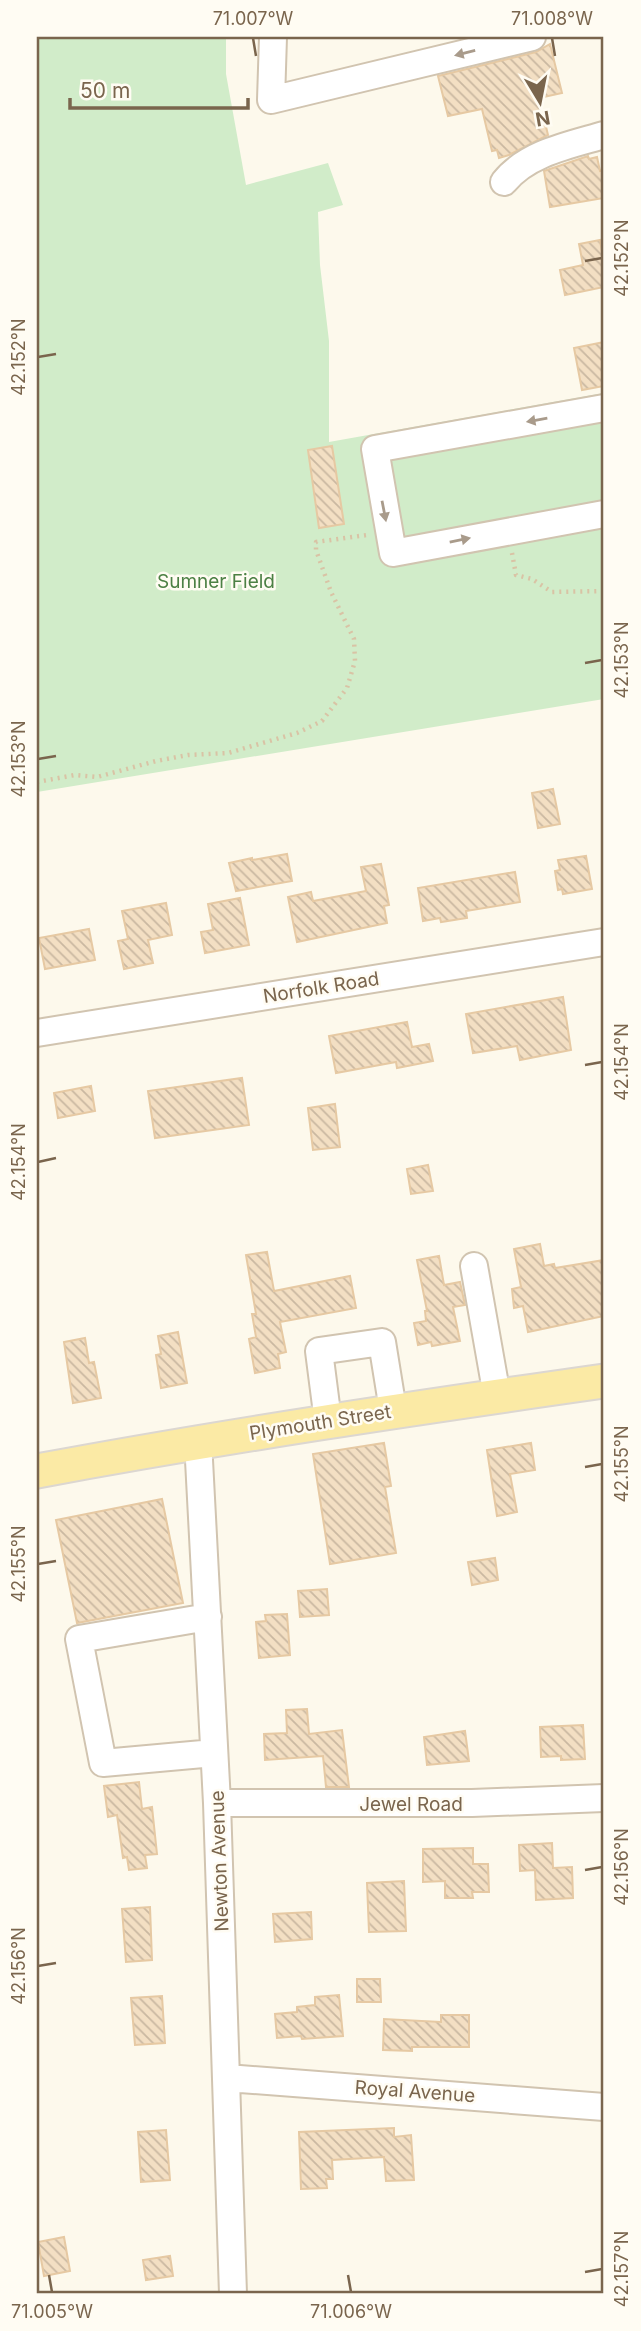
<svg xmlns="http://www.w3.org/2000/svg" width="641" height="2331" viewBox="0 0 641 2331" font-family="Inter,sans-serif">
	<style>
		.green { fill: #d1ecc9 }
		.building { fill: url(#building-back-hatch); stroke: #e6c9a3; stroke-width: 2 }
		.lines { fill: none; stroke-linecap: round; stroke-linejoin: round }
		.minor-casing { stroke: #d1c4b0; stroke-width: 30 }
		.major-casing { stroke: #dcd7d1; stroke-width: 37 }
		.path { stroke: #d9c3a5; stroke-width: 4.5; stroke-dasharray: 2 5; stroke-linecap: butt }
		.minor { stroke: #fff; stroke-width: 26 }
		.major { stroke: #fbeaa5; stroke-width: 33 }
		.oneway { fill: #a99b8b }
		.ticks { fill: none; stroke: #7a654d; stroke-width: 2.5 }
		.labels { text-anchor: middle; stroke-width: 5; stroke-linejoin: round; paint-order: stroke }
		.park-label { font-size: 19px; fill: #4c8044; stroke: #fffcf3 }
		.street-label { font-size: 19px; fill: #7a654d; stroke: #fffcf3 }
		.neatline { fill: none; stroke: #7a654d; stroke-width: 2.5 }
		.ticks-label { font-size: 18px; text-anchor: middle; fill: #7a654d }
	</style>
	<defs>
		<pattern id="building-back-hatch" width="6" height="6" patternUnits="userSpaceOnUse" patternTransform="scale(1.75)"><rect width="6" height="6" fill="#f3dfc3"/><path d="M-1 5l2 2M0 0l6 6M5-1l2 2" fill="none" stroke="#cab8a1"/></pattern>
	</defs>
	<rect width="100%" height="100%" fill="#fdf9ec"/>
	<path class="green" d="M37 37H226V74L246 185 328 163 343 205 318 212 320 265 329 341V442L604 393V699L37 792Z"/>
	<path class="building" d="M550 44 562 93 539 98 548 135 509 155 499 158 497 150 492 151 482 109 448 116 438 76 536 52Z
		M588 156 589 159 597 157 600 171 604 170V198L550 207 544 171Z
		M600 240 604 265V287L565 295 560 270 583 265 579 244Z
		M604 342V386L582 390 574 348Z
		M332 446 344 524 319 528 308 450Z
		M553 789 560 824 538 828 532 793Z
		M287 854 292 881 236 891 229 863 252 858V860Z
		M586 856 592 889 563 894 562 889 558 890 555 871 560 870 558 860Z
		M381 864 389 905 384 906 387 923 297 942 288 897 311 892 313 901 366 891 361 867Z
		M515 872 520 902 466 911 467 918 441 922 440 918 423 921 418 888Z
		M240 898 249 945 205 953 201 932 213 930 208 904Z
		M166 903 172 935 148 940 153 963 124 969 118 941 128 939 122 911Z
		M89 929 95 960 45 969 39 938Z
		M563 997 571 1050 520 1060 517 1046 473 1053 466 1014Z
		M407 1022 412 1047 429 1044 433 1061 397 1068 396 1062 336 1073 329 1036Z
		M242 1078 249 1125 155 1138 148 1091Z
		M91 1086 95 1111 58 1118 54 1093Z
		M335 1104 340 1147 313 1150 308 1108Z
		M428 1165 433 1191 411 1194 407 1169Z
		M540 1244 544 1266 554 1264 555 1268 604 1260V1316L528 1332 523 1306 514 1308 512 1289 521 1287 514 1249Z
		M267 1252 274 1291 350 1276 356 1308 280 1322 286 1352 278 1354 280 1368 255 1373 249 1339 256 1337 252 1314H256L246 1255Z
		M439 1256 444 1285 460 1282 465 1305 453 1307 460 1341 432 1346 431 1342 418 1345 414 1323 426 1321 425 1311H427L417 1260Z
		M178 1332 187 1383 161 1388 156 1355 161 1354 158 1336Z
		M85 1338 89 1363 94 1362 101 1398 73 1403 64 1342Z
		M384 1443 391 1486 385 1487 396 1553 330 1564 313 1454Z
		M531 1443 535 1470 510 1474 517 1512 497 1516 487 1450Z
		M162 1499 183 1603 77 1623 56 1520Z
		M495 1558 498 1580 472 1585 468 1562Z
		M327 1589 329 1615 300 1617 298 1591Z
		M287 1614 290 1655 259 1658 256 1622 266 1621 265 1615Z
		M307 1709 309 1734 342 1730 349 1787H326L323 1756 265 1760 264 1734 287 1733 286 1710Z
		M583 1725 585 1759 561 1760V1756L541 1757 540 1727Z
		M465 1731 469 1761 427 1765 424 1737Z
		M139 1782 142 1809 152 1807 157 1854 145 1855 147 1868 129 1870 127 1857 123 1858 117 1815 108 1817 104 1786Z
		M552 1843 553 1868 572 1867 573 1898 536 1900 535 1870 520 1871 519 1845Z
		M473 1848V1864H488L489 1892H472L473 1898H445V1881L423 1882V1849Z
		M404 1881 406 1931 369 1932 367 1883Z
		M150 1907 152 1960 126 1962 122 1909Z
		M311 1912 312 1939 275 1942 273 1914Z
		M357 1979H380L381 2002H357Z
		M339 1995 343 2036 302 2039 301 2036 277 2038 275 2014 297 2012V2007L315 2005V1997Z
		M162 1996 165 2043 135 2045 131 1998Z
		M441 2015H469V2047H412V2051L383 2050 384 2019 441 2022Z
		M394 2128V2137L411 2135 414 2180 386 2181 384 2157 332 2160 333 2179H326L327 2188 301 2189 299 2132Z
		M166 2130 170 2180 141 2182 138 2132Z
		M64 2237 70 2271 44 2276 38 2242Z
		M170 2256 173 2276 146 2280 143 2260Z"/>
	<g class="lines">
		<g class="minor-casing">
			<path id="minor" d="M273 37 271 100 532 37
				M504 182C527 153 570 145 604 135
				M604 408 375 449 393 553 604 514
				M37 1033 604 942
				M474 1266 497 1396
				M328 1421 319 1351 382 1342 393 1410
				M198 1441 217 1803 233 2294
				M208 1617 79 1639 103 1763 214 1753
				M217 1803H472L604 1798
				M227 2078 604 2107"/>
		</g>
		<g class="major-casing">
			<path id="major" d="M37 1471C225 1436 414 1408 604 1381"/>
		</g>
		<path class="path" d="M512 553 516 575 532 579 552 592 604 591
			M37 782 75 775 97 777 156 761 188 755 228 753 297 733 322 721 347 688 355 661 354 639 331 592 316 550V542L367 535"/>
		<use href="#minor" class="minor"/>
		<use href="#major" class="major"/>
	</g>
	<defs><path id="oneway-solid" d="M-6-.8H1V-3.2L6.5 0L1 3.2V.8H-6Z" transform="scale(1.75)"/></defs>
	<g class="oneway">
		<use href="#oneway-solid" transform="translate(465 53) rotate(166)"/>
		<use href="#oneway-solid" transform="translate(537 420) rotate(170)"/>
		<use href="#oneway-solid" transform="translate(384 511) rotate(79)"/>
		<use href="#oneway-solid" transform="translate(460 540) rotate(-11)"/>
	</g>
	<path class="ticks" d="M253 38 256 56M552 38 555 56M585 261 602 258M38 357 56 354M585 663 602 660M38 759 56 756M585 1065 602 1062M38 1162 56 1158M585 1467 602 1464M38 1564 56 1561M585 1870 602 1867M38 1966 56 1963M585 2272 602 2269M49 2275 52 2292M348 2275 351 2292"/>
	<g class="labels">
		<g class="park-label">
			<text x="216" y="588">Sumner Field</text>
		</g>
		<g class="street-label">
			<text transform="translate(321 987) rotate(-9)" y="7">Norfolk Road</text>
			<text transform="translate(320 1422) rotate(-9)" y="7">Plymouth Street</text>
			<text x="411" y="1811">Jewel Road</text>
			<text transform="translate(219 1861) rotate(-92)" y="7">Newton Avenue</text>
			<text transform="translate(415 2091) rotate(4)" y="7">Royal Avenue</text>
		</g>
	</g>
	<rect width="641" height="2331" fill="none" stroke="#fffcf3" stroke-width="77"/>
	<g transform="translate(540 102) rotate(170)" stroke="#fffcf3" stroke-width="5" paint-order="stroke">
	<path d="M0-5L12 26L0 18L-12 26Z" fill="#7a654d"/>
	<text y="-10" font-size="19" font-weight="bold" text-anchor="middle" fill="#7a654d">N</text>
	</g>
	<path d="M70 98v10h178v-10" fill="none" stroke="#7a654d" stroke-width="3.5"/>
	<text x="80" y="98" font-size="21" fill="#7a654d" stroke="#fffcf3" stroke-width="5" paint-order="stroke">50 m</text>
	<rect x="38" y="38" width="564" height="2254" class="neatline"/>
	<g class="ticks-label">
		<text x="253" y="25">71.007°W</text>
		<text x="552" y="25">71.008°W</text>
		<text transform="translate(622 258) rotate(-90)" y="6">42.152°N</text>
		<text transform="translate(19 357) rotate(-90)" y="6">42.152°N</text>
		<text transform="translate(622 660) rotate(-90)" y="6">42.153°N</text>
		<text transform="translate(19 759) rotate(-90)" y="6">42.153°N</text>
		<text transform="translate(622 1062) rotate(-90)" y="6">42.154°N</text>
		<text transform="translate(19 1162) rotate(-90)" y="6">42.154°N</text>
		<text transform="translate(622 1464) rotate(-90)" y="6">42.155°N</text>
		<text transform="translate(19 1564) rotate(-90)" y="6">42.155°N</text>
		<text transform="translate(622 1867) rotate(-90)" y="6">42.156°N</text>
		<text transform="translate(19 1966) rotate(-90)" y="6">42.156°N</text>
		<text transform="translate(622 2269) rotate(-90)" y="6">42.157°N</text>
		<text x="52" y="2318">71.005°W</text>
		<text x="351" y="2318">71.006°W</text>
	</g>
</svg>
